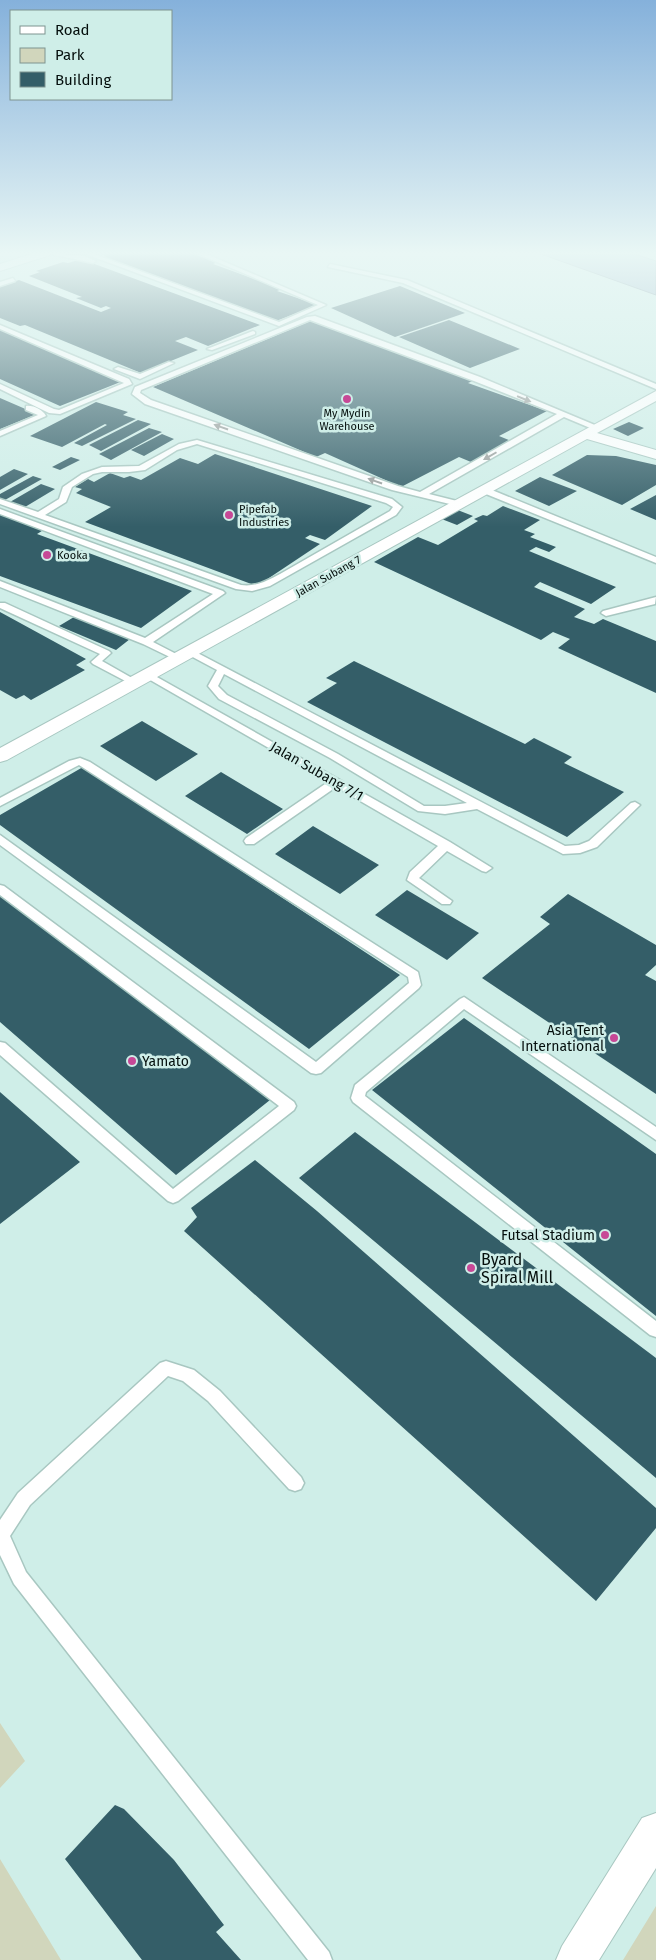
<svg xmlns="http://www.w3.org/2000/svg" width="656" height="1960" viewBox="0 0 656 1960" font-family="'Fira Sans',sans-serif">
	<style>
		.green { fill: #d1d6bc }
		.water { fill: #91acc7; stroke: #677d8f }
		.building { fill: #345e68 }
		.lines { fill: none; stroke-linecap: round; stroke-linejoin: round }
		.service-casing { stroke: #a8c7c1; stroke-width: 3 }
		.minor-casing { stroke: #a8c7c1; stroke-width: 2 }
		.service { fill: #fff; fill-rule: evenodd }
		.minor { fill: #fff; fill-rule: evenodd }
		.oneway { fill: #9b9f9e }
		.poi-dot { fill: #c74896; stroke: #cfeee8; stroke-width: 2 }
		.labels { text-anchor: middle; stroke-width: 5; stroke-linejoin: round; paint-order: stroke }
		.far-poi-label { font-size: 11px; fill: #040e0c; stroke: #cfeee8; text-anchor: start }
		.far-street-label { font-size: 11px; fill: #040e0c; stroke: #cfeee8 }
		.street-label { font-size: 14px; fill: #040e0c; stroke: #cfeee8 }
		.poi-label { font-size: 14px; fill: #040e0c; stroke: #cfeee8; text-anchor: end }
		.near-poi-label { font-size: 16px; fill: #040e0c; stroke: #cfeee8; text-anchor: start }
	</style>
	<rect width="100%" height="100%" fill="#cfeee8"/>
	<path class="green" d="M0 1723 25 1761 0 1788Z
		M0 1859 61 1960H0Z
		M656 1906V1960H623Z"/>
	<path class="water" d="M538 253H631L656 261V295Z"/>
	<path class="building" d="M99 253H197L204 255 200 256 218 262 213 264 282 289 277 291 318 305 276 321 102 257 106 256Z
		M81 259 260 325 208 346 186 337 175 341 198 350 141 373 25 325 20 326 0 318V286L19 280 101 312 111 308 106 306 101 308 76 298 82 297 29 276 40 272 36 271 63 262 68 263Z
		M400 286 465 313 395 337 331 308Z
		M313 320 475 380 468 383 547 411 499 436 511 441 471 462 459 457 401 487 325 453 316 457 153 387Z
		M449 320 520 349 470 368 399 337Z
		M0 329 123 381 60 406 0 379Z
		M0 398 37 414 0 429Z
		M96 402 128 412 123 415 136 419 82 446 74 443 107 425 105 424 62 447 30 436Z
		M138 420 151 424 101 451 89 445Z
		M629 422 644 428 628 436 613 429Z
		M149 428 162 432 111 460 99 454Z
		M162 434 174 439 144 456 131 450Z
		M215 454 372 506 325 540 310 535 305 538 320 544 257 586 85 522 111 507 76 493 82 489 75 487 88 479 94 482 110 473 124 478 130 476 141 480 180 458 198 464Z
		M587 455 616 456 656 465V485L622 505 552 475Z
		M71 457 80 460 60 470 52 467Z
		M14 469 28 474 0 490V477Z
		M33 476 42 479 5 500 0 498V494Z
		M540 477 577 491 549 506 515 491Z
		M41 484 55 489 25 507 10 502Z
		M656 495V520L630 509Z
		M503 506 540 520 524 530 535 534 530 537 556 547 549 552 536 547 529 551 616 587 591 604 540 582 534 587 585 609 574 617 594 624 603 619 656 641V693L558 648 570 639 553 632 541 640 374 562 418 537 438 545 478 521 474 519 483 515 487 516Z
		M455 509 473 516 457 525 439 518Z
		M0 512 45 529 37 534 192 591 141 628 0 576Z
		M0 612 86 659 76 665 85 670 31 700 24 695 16 699 0 690Z
		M74 617 130 639 116 650 59 626Z
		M354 661 525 744 534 738 572 757 564 763 624 792 567 837 307 702 337 683 326 678Z
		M142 721 198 754 156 781 100 746Z
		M83 767 400 975 309 1049 0 825V815Z
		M221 772 283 809 247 834 185 796Z
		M313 826 379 865 340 894 275 854Z
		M407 890 479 933 447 960 375 915Z
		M568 894 656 945V965L645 975 656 981V1094L482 978 550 924 540 917Z
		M0 896 270 1100 176 1175 0 1022Z
		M464 1018 656 1154V1316L372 1090Z
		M0 1092 80 1162 0 1224Z
		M355 1132 656 1358V1478L299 1178Z
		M255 1160 317 1211 656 1508V1528L596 1601 184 1231 197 1217 191 1208Z
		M115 1805 124 1809 174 1860 224 1925 216 1932 241 1960H142L65 1859Z"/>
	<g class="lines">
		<g class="service-casing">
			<path id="service" d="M46 253 84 256 96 261 93 263Z
				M83 253H91L279 322 318 305 196 253H204L326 305 279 326Z
				M330 264 407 280 656 384V389L403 283 328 267Z
				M13 278 15 281 0 286V282Z
				M315 316 480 377 602 428 595 430 564 417 429 494 461 502 462 504 458 506 392 490 145 404 132 394 135 387 307 317ZM310 320 474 381 557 414 420 492 398 486 151 400 140 393 141 390Z
				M0 325 129 379 132 384 60 414 49 413 0 389V384L54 409 59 410 124 383 0 329Z
				M253 331 255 332V334L212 350 207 349Z
				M169 362 174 363 140 379 114 369 118 367 140 374Z
				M26 406C33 405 43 410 46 416L0 436V431L38 415 26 410Z
				M197 440 392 499 402 507 396 515 270 586 252 591 236 589 0 504V499L38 512 59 499 63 487 82 474 102 467 139 466 179 444ZM197 444 386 503 393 507 390 511 280 574C267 581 256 587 241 585L45 515 66 502 72 487 93 474 102 472H129L145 470 177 450Z
				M481 488H487L656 557V563L481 492Z
				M0 509 223 591 225 593 153 642 184 658 179 661 176 660 143 644 0 587V581L145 638 213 594 0 514Z
				M656 597 655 604 606 616 601 613 603 611Z
				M0 603H5L109 651 111 653 102 661 139 682 137 684H131L93 664 91 662 100 654 0 608Z
				M190 649 565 846 579 845 589 841 631 803 635 802 640 805 597 847 580 853 563 854 477 809 445 814 418 811 330 758 219 699 208 686 217 670 187 654V650ZM224 674 467 803 445 806H424L338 754 227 695 218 686Z
				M148 672 450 842 492 868 486 872 482 871 447 851 419 878 452 901 450 904H442L407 880 410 872 438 846 336 787 254 844H246L244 841 246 838 328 782 145 677 143 675Z
				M80 758 90 762 418 972 421 985 419 988 321 1073 316 1074 311 1073 0 845V835L316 1062 409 983 408 977 79 765 0 806V798L69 761Z
				M0 885 4 886 294 1102 296 1106 294 1110 178 1201 173 1203 168 1201 0 1055V1042L5 1043 173 1189 279 1106 0 895Z
				M464 997 656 1127V1140L464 1009 366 1092 365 1096 656 1321V1337L650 1335 353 1102 351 1098 355 1085 460 999Z
				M166 1361 194 1370 220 1391 301 1477 304 1483 301 1489 295 1491 289 1489 208 1401 183 1381 168 1376 30 1505 10 1536 26 1572 329 1952 332 1960H308L14 1584 0 1555V1520L18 1493 160 1363Z"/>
		</g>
		<g class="minor-casing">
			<path id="minor" d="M35 253H52L50 255 0 271V264Z
				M656 391V401L597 433 656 450V459L587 439 7 760 0 762V748Z
				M656 1813V1868L599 1960H556L562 1946 642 1818Z"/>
		</g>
		<use href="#service" class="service"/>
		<use href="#minor" class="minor"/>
	</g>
	<defs><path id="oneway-solid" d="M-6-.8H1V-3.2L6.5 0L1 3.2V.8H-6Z" transform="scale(1.25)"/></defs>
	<g class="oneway">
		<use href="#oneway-solid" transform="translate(524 399) rotate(22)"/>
		<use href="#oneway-solid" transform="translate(221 427) rotate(-161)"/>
		<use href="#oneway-solid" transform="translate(490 456) rotate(150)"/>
		<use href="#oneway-solid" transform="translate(375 481) rotate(-161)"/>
	</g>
	<linearGradient id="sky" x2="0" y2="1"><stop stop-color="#85b1db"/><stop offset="0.48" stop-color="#e9f7f5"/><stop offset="1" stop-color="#e9f7f5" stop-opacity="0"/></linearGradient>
	<rect width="656" height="527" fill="url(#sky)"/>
	<g class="poi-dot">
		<circle cx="347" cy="399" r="5"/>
		<circle cx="229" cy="515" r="5"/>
		<circle cx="47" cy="555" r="5"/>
		<circle cx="614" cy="1038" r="5"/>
		<circle cx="132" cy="1061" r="5"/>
		<circle cx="605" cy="1235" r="5"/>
		<circle cx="471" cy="1268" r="5"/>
	</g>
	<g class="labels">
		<g class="far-poi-label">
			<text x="347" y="417" text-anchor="middle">My Mydin<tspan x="347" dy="13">Warehouse</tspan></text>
			<text x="239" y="513">Pipefab<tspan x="239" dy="13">Industries</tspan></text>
			<text x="57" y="559">Kooka</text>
		</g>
		<g class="far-street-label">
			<text transform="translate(328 576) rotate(-29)" y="4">Jalan Subang 7</text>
		</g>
		<g class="street-label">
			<text transform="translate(317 771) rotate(30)" y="5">Jalan Subang 7/1</text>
		</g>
		<g class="poi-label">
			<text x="604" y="1035">Asia Tent<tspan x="604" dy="16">International</tspan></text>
			<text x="142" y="1066" text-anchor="start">Yamato</text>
			<text x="595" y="1240">Futsal Stadium</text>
		</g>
		<g class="near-poi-label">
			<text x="481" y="1265">Byard<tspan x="481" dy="18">Spiral Mill</tspan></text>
		</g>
	</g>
	<rect x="10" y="10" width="162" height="90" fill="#cfeee8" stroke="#7e9490"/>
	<rect x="20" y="26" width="25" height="8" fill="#ffffff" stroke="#7e9490"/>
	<text x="55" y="35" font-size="15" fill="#040e0c">Road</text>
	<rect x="20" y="48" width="25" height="15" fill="#d1d6bc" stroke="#7e9490"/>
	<text x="55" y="60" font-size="15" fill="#040e0c">Park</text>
	<rect x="20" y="72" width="25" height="15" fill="#345e68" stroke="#7e9490"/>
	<text x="55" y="85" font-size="15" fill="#040e0c">Building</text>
</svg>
